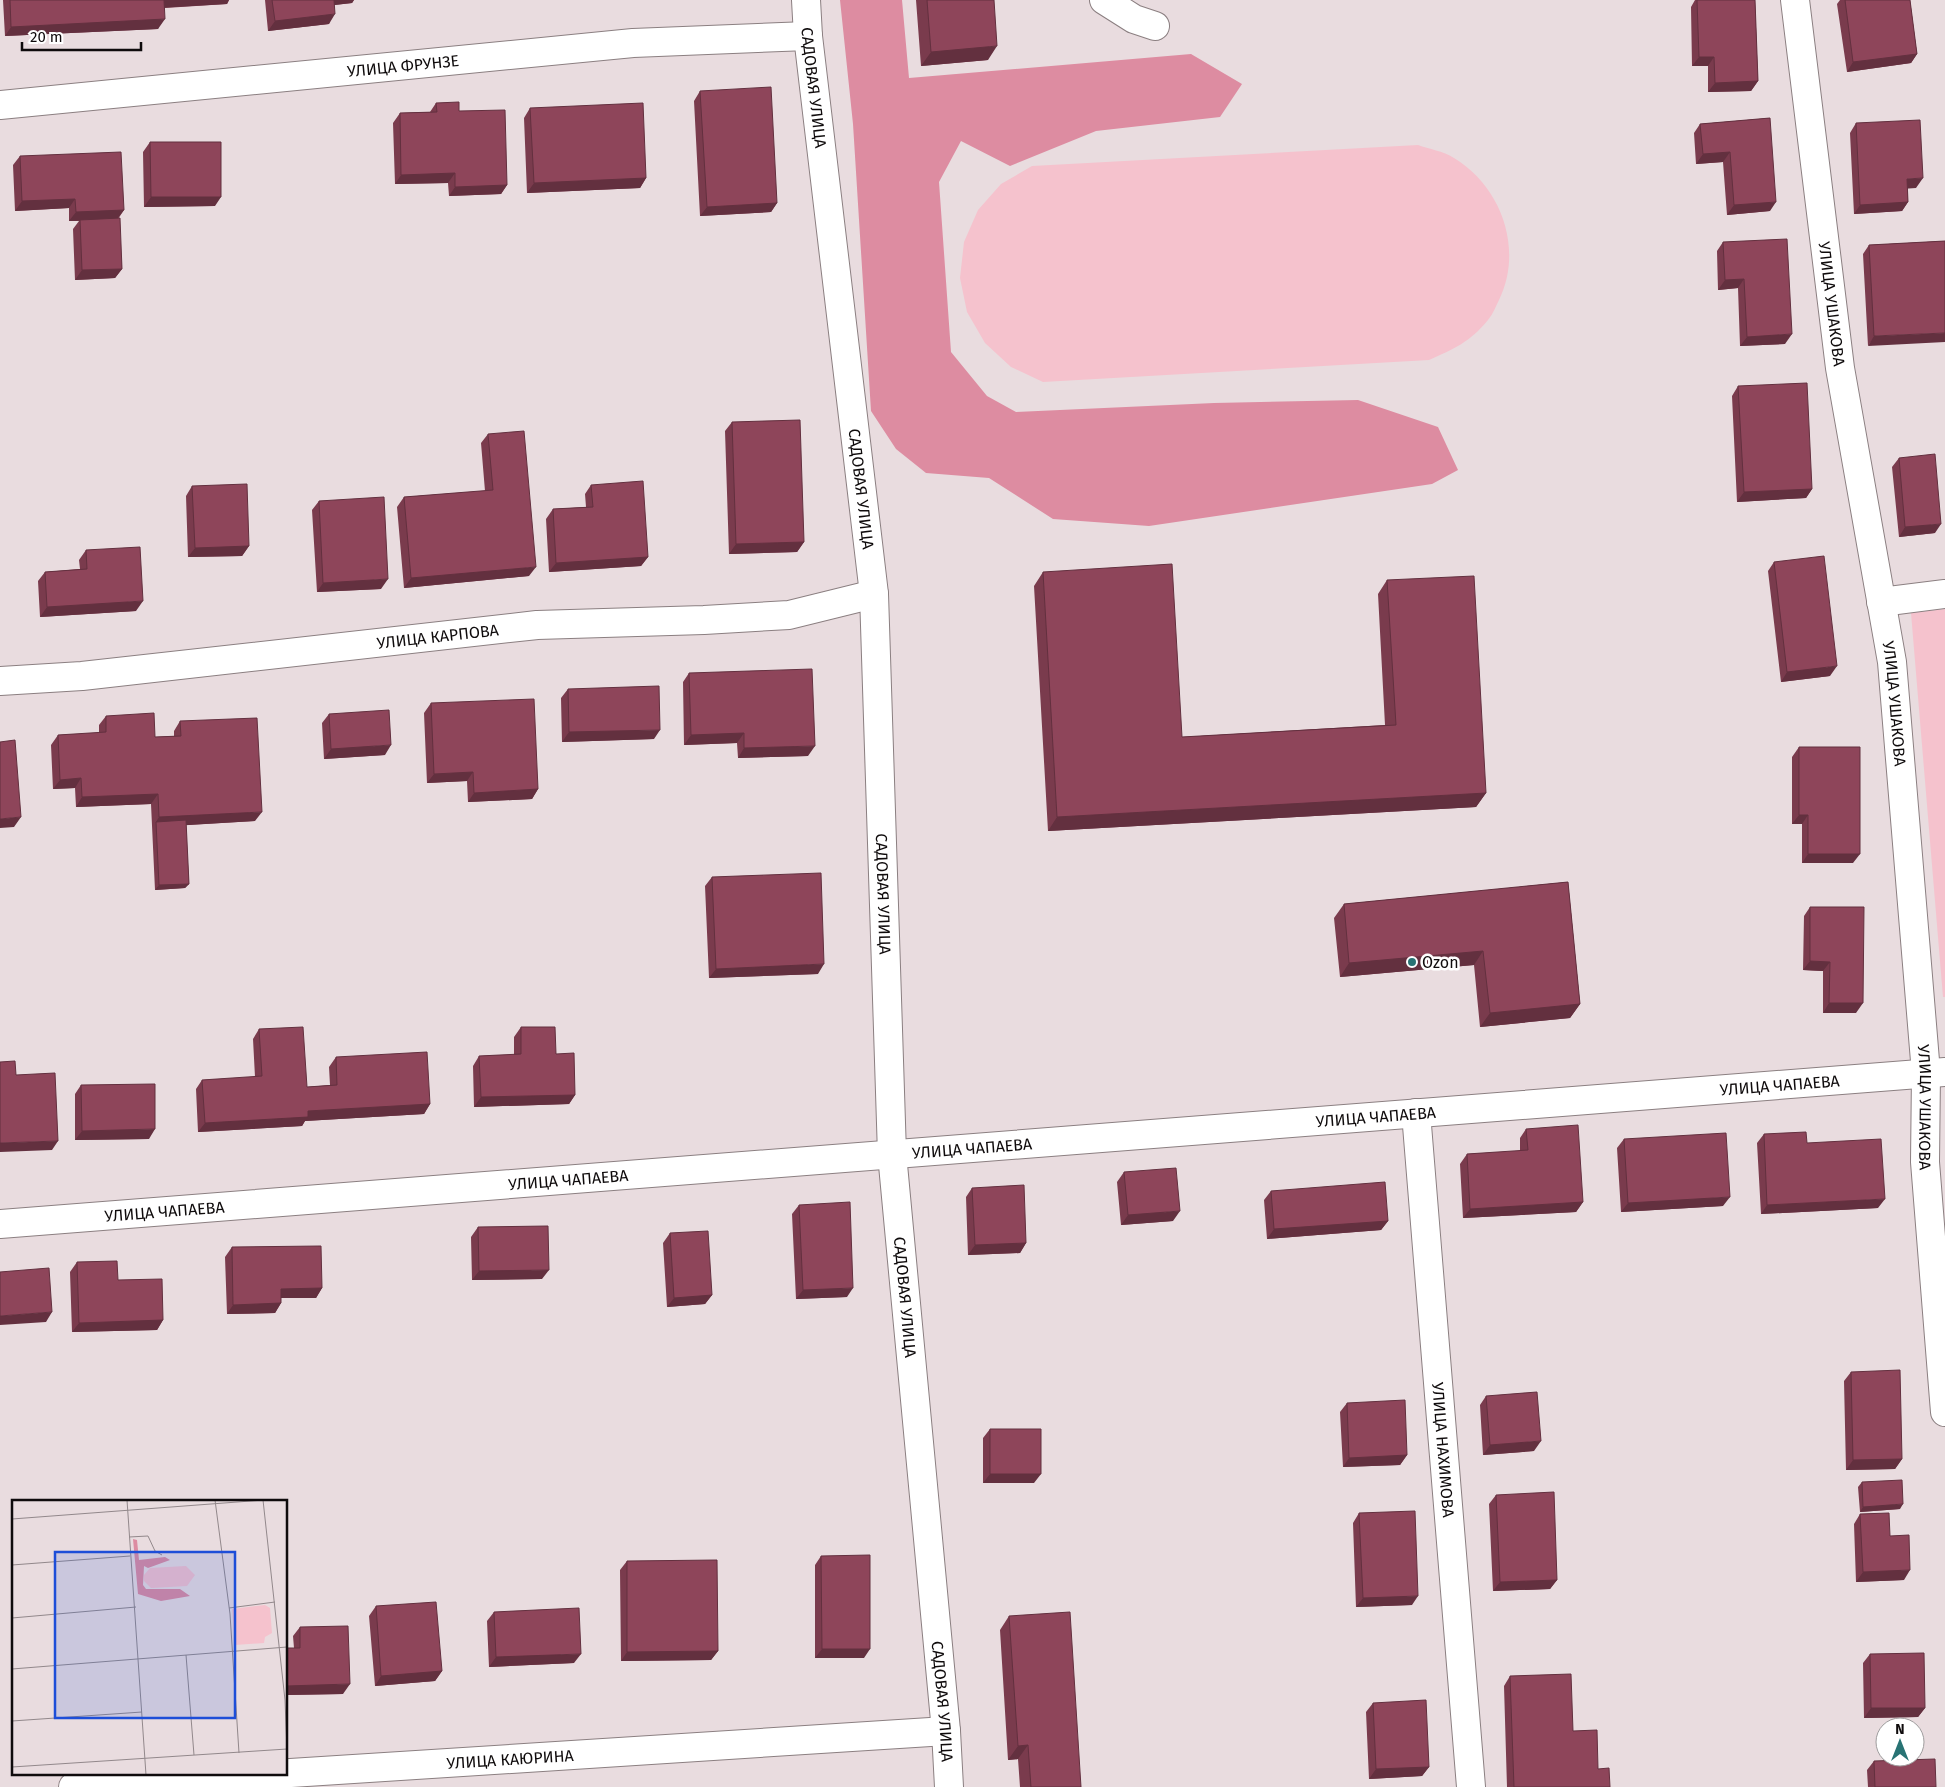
<svg xmlns="http://www.w3.org/2000/svg" width="1945" height="1787" viewBox="0 0 1945 1787" font-family="'Fira Sans',sans-serif">
	<style>
		.green { fill: #f5c2cd }
		.forest { fill: #dd8ca1 }
		.lines { fill: none; stroke-linecap: round; stroke-linejoin: round }
		.minor-casing { stroke: #8b7f81; stroke-width: 30 }
		.minor { stroke: #fff; stroke-width: 28 }
		.wall { fill: #7a3b4d }
		.shaded-wall { fill: #63303f }
		.building { fill: #8e455a; stroke: #63303f }
		.poi-dot { fill: #287374; stroke: #fff; stroke-width: 2 }
		.labels { text-anchor: middle; stroke-width: 5; stroke-linejoin: round; paint-order: stroke }
		.street-label { font-size: 16px; fill: #0f0b0c; stroke: #fff }
		.poi-label { font-size: 16px; fill: #0f0b0c; stroke: #fff; text-anchor: start }
		.inset-road { fill: none; stroke: #92888b; stroke-width: 1 }
		.view { fill: #1d4ed8; fill-opacity: 0.15; stroke: #1d4ed8; stroke-width: 2.5 }
		.inset-edge { fill: none; stroke: #0f0b0c; stroke-width: 2.5 }
	</style>
	<rect width="100%" height="100%" fill="#e9dcdf"/>
	<path class="green" d="M1418 145C1429 149 1443 151 1454 158 1501 186 1524 249 1499 300 1496 306 1493 314 1488 320 1470 342 1454 349 1429 360L1043 382 1011 367 985 343 967 312 960 278 964 242 978 210 1001 184 1032 166Z
		M1945 609V997H1943L1911 613Z"/>
	<path class="forest" d="M840 0H902L909 78 1191 54 1242 84 1220 117 1096 131 1010 166 961 141 939 182 951 352 987 396 1016 412 1214 403 1358 400 1438 427 1458 470 1432 484 1149 526 1053 519 989 478 926 473 896 449 871 411 853 124Z"/>
	<g class="lines">
		<g class="minor-casing">
			<g id="minor">
				<path id="s1" d="M806 0 808 36 874 594 892 1154 946 1731 949 1787"/>
				<path d="M1104 0 1134 19 1155 26"/>
				<path id="s2" d="M1795 0 1840 368 1892 662 1926 1073 1925 1162 1945 1412"/>
				<path id="s3" d="M0 105 633 43 808 36"/>
				<path d="M1881 602 1945 594"/>
				<path id="s4" d="M0 681 82 676 537 625 704 620 789 615 874 594"/>
				<path id="s5" d="M1416 1113 1471 1787"/>
				<path id="s6" d="M0 1224 1945 1072"/>
				<path id="s7" d="M73 1787 946 1731"/>
			</g>
		</g>
		<use href="#minor" class="minor"/>
	</g>
	<path class="wall" d="M3 0H229L227 4 165 8 158 29 5 36Z
		M265 0H354L352 3 334 5 329 24 268 31Z
		M916 0H994L988 60 921 66Z
		M1695 0H1755L1758 81 1751 91 1708 92V66H1692L1691 7Z
		M1840 0H1910L1917 54 1911 63 1847 72 1837 4Z
		M700 91 777 203 771 212 700 216 694 101Z
		M436 103 459 111 507 185 501 194 449 196 448 183 395 184 393 123 400 113 430 112Z
		M530 108 646 178 640 188 527 193 524 118Z
		M1770 118V211L1727 215 1723 162 1696 164 1694 133 1700 124Z
		M1856 123 1916 188H1908V202L1902 211 1854 214 1850 133Z
		M150 142 215 206 144 207 143 152Z
		M20 156 124 210 118 219 122 269 115 278 75 280 73 229 79 221H69V208L15 211 13 165Z
		M1945 241 1868 346 1863 254 1869 245Z
		M1723 242 1785 344 1740 346 1738 288 1718 290 1717 251Z
		M1738 386 1812 489 1806 498 1737 502 1732 396Z
		M732 422 804 542 797 552 729 554 725 431Z
		M488 434 529 576 404 588 397 507 404 497 485 491 481 443Z
		M1899 458 1935 533 1899 537 1892 467Z
		M591 485 648 557 641 566 549 572 546 519 553 509 586 507 585 494Z
		M192 486 249 546 242 556 188 557 186 496Z
		M319 501 381 589 317 592 312 510Z
		M86 550 136 611 40 617 38 581 45 572 80 569 79 560Z
		M1774 562 1830 676 1781 682 1768 571Z
		M1043 572 1182 737 1385 725 1378 594 1387 580 1486 793 1476 807 1048 831 1034 586Z
		M689 673 808 756 738 758 737 743 684 745 683 682Z
		M568 689 654 739 562 742 561 698Z
		M431 703 538 789 532 799 468 802 467 781 427 783 424 713Z
		M329 714 385 755 324 759 322 723Z
		M106 716 155 737 174 736V731L180 721 255 821 186 825 189 884 185 888 155 890 151 804 76 807 75 788 53 789 51 745 58 735 99 733V725Z
		M1799 747 1853 863H1802V824H1792V757Z
		M712 877 818 974 709 978 705 886Z
		M1568 882 1580 1004 1570 1018 1480 1027 1474 965 1340 977 1334 918 1344 904Z
		M1810 907 1856 1013H1823V971L1803 970 1804 916Z
		M521 1027 556 1054 575 1095 569 1104 474 1107 473 1066 479 1056 514 1055V1037Z
		M259 1029 307 1087 330 1085 329 1067 336 1057 430 1104 424 1114 305 1121 302 1126 198 1132 196 1089 202 1080 255 1077 253 1039Z
		M81 1085 149 1139 75 1140V1094Z
		M1526 1129 1583 1202 1576 1212 1463 1218 1460 1164 1467 1154 1520 1151V1138Z
		M1764 1134 1878 1208 1761 1214 1757 1143Z
		M1624 1139 1723 1206 1621 1212 1617 1148Z
		M1124 1172 1173 1221 1121 1225 1117 1182Z
		M972 1188 1026 1243 1020 1253 968 1255 966 1197Z
		M1271 1191 1388 1221 1381 1230 1267 1239 1264 1200Z
		M799 1205 847 1297 796 1299 792 1214Z
		M478 1227 542 1279 472 1280 471 1237Z
		M670 1233 712 1295 705 1304 667 1307 663 1243Z
		M232 1247 322 1288 316 1298H281V1303L275 1313 227 1314 225 1257Z
		M77 1262 118 1280 163 1320 157 1330 72 1332 70 1272Z
		M1851 1372 1902 1459 1895 1469 1846 1470 1844 1381Z
		M1486 1396 1534 1451 1483 1455 1480 1405Z
		M1347 1403 1407 1455 1400 1465 1343 1467 1340 1412Z
		M990 1429 1034 1483H983V1438Z
		M1862 1482 1900 1509 1860 1512 1858 1487Z
		M1496 1495 1557 1580 1550 1589 1493 1591 1489 1504Z
		M1359 1513 1412 1605 1356 1607 1353 1523Z
		M1860 1514 1890 1536 1904 1580 1856 1582 1854 1524Z
		M821 1556 864 1658H815V1565Z
		M627 1561 718 1651 711 1660 621 1661 620 1570Z
		M376 1606 442 1671 435 1681 375 1686 369 1616Z
		M494 1612 574 1663 489 1667 487 1621Z
		M1009 1616 1081 1787H1020L1018 1759 1008 1760 1000 1630Z
		M300 1627 343 1694 286 1695V1648H294L293 1636Z
		M1870 1654 1925 1708 1918 1717 1864 1718 1863 1663Z
		M1510 1676 1573 1731 1610 1787H1507L1504 1686Z
		M1373 1703 1429 1767 1422 1776 1369 1779 1366 1712Z
		M1874 1761 1936 1787H1868L1867 1770Z"/>
	<path class="shaded-wall" d="M163 0H229L227 4 157 8Z
		M331 0H354L352 3 326 6Z
		M335 14 329 24 268 31 275 21Z
		M165 19 158 29 5 36 11 27Z
		M997 46 988 60 921 66 931 52Z
		M1917 54 1911 63 1847 72 1853 62Z
		M1699 57H1714L1708 66H1692Z
		M1758 81 1751 91 1708 92 1715 83Z
		M1730 152 1723 162 1696 164 1703 154Z
		M455 173 448 183 395 184 401 175Z
		M646 178 640 188 527 193 534 183Z
		M1923 178 1916 188 1901 189 1907 179Z
		M507 185 501 194 449 196 455 187Z
		M151 197H221L215 206 144 207Z
		M75 199 69 208 15 211 22 201Z
		M1776 202 1770 211 1727 215 1734 205Z
		M1908 202 1902 211 1854 214 1860 205Z
		M777 203 771 212 700 216 707 207Z
		M124 210 117 219 69 221 76 212Z
		M122 269 115 278 75 280 82 270Z
		M1744 279 1738 288 1718 290 1725 280Z
		M1945 333V342L1868 346 1874 336Z
		M1792 334 1785 344 1740 346 1747 337Z
		M1812 489 1806 498 1737 502 1744 492Z
		M1941 524 1935 533 1899 537 1905 527Z
		M804 542 797 552 729 554 736 544Z
		M249 546 242 556 188 557 195 548Z
		M648 557 641 566 549 572 556 563Z
		M536 567 529 576 404 588 411 578Z
		M388 579 381 589 317 592 323 583Z
		M143 601 136 611 40 617 47 607Z
		M1837 666 1830 676 1781 682 1787 672Z
		M660 730 654 739 562 742 569 732Z
		M744 733 737 743 684 745 691 735Z
		M391 745 385 755 324 759 331 749Z
		M815 746 808 756 738 758 744 748Z
		M473 772 467 781 427 783 434 774Z
		M81 778 75 788 53 789 60 780Z
		M538 789 532 799 468 802 474 793Z
		M1486 793 1476 807 1048 831 1057 817Z
		M158 794 151 804 76 807 82 797Z
		M262 812 255 821 156 827V822L159 817Z
		M1799 815H1808L1802 824H1792Z
		M21 817 14 827 0 828V819Z
		M1808 854H1860L1853 863H1802Z
		M189 884 185 888 155 890 159 885Z
		M1483 951 1474 965 1340 977 1349 963Z
		M1810 961 1830 962 1823 971 1803 970Z
		M824 964 818 974 709 978 716 969Z
		M1829 1003H1863L1856 1013H1823Z
		M1580 1004 1570 1018 1480 1027 1490 1013Z
		M575 1095 569 1104 474 1107 481 1097Z
		M430 1104 424 1114 305 1121 302 1126 198 1132 205 1123 308 1111Z
		M155 1129 149 1139 75 1140 82 1131Z
		M58 1141 52 1150 0 1152V1143Z
		M1730 1197 1723 1206 1621 1212 1628 1203Z
		M1885 1199 1878 1208 1761 1214 1767 1205Z
		M1583 1202 1576 1212 1463 1218 1470 1209Z
		M1180 1211 1173 1221 1121 1225 1128 1215Z
		M1388 1221 1381 1230 1267 1239 1274 1229Z
		M1026 1243 1020 1253 968 1255 975 1245Z
		M549 1270 542 1279 472 1280 479 1271Z
		M322 1288 316 1298H274L281 1289Z
		M853 1288 847 1297 796 1299 803 1290Z
		M712 1295 705 1304 667 1307 674 1298Z
		M281 1303 275 1313 227 1314 233 1305Z
		M52 1312 46 1322 0 1325V1316Z
		M163 1320 157 1330 72 1332 79 1323Z
		M1541 1441 1534 1451 1483 1455 1490 1445Z
		M1407 1455 1400 1465 1343 1467 1349 1458Z
		M1902 1459 1895 1469 1846 1470 1853 1460Z
		M990 1474H1041L1034 1483H983Z
		M1903 1504 1900 1509 1860 1512 1863 1507Z
		M1910 1570 1904 1580 1856 1582 1863 1572Z
		M1557 1580 1550 1589 1493 1591 1500 1582Z
		M1418 1596 1412 1605 1356 1607 1363 1598Z
		M822 1649H870L864 1658H815Z
		M718 1651 711 1660 621 1661 627 1652Z
		M581 1654 574 1663 489 1667 496 1657Z
		M442 1671 435 1681 375 1686 381 1676Z
		M350 1684 343 1694 286 1695V1686Z
		M1871 1708H1925L1918 1717 1864 1718Z
		M1028 1745 1018 1759 1008 1760 1018 1746Z
		M1429 1767 1422 1776 1369 1779 1376 1769Z"/>
	<path class="building" d="M10 0H164L165 19 11 27Z
		M272 0H334L335 14 275 21Z
		M927 0H994L997 46 931 52Z
		M1697 0H1755L1758 81 1715 83 1714 57H1699Z
		M1845 0H1910L1917 54 1853 62Z
		M771 87 777 203 707 207 700 91Z
		M459 102V111L505 110 507 185 455 187V173L401 175 400 113 437 112 436 103Z
		M643 103 646 178 534 183 530 108Z
		M1770 118 1776 202 1734 205 1730 152 1703 154 1700 124Z
		M1920 120 1923 178 1907 179 1908 202 1860 205 1856 123Z
		M150 142H221V197H151Z
		M121 152 124 210 76 212 75 199 22 201 20 156Z
		M120 218 122 269 82 270 80 220Z
		M1787 239 1792 334 1747 337 1744 279 1725 280 1723 242Z
		M1945 241V333L1874 336 1869 245Z
		M1807 383 1812 489 1744 492 1738 386Z
		M800 420 804 542 736 544 732 422Z
		M524 431 536 567 411 578 404 497 493 490 488 434Z
		M1935 454 1941 524 1905 527 1899 458Z
		M643 481 648 557 556 563 553 509 593 507 591 485Z
		M247 484 249 546 195 548 192 486Z
		M384 497 388 579 323 583 319 501Z
		M140 547 143 601 47 607 45 572 87 569 86 550Z
		M1824 556 1837 666 1787 672 1774 562Z
		M1172 564 1182 737 1396 725 1387 580 1474 576 1486 793 1057 817 1043 572Z
		M812 669 815 746 744 748V733L691 735 689 673Z
		M659 686 660 730 569 732 568 689Z
		M534 699 538 789 474 793 473 772 434 774 431 703Z
		M389 710 391 745 331 749 329 714Z
		M154 713 155 737 181 736 180 721 257 718 262 812 159 817 158 794 82 797 81 778 60 780 58 735 106 732V716Z
		M15 740 21 817 0 819V742Z
		M1799 747H1860V854H1808V815H1799Z
		M186 820 189 884 159 885 156 822Z
		M821 873 824 964 716 969 712 877Z
		M1568 882 1580 1004 1490 1013 1483 951 1349 963 1344 904Z
		M1810 907H1864L1863 1003H1829L1830 962 1810 961Z
		M303 1027 307 1087 337 1085 336 1057 427 1052 430 1104 308 1111V1117L205 1123 202 1080 262 1076 259 1029Z
		M521 1027H555L556 1054 574 1053 575 1095 481 1097 479 1056 521 1054Z
		M15 1061 16 1075 55 1073 58 1141 0 1143V1062Z
		M155 1084V1129L82 1131 81 1085Z
		M1578 1125 1583 1202 1470 1209 1467 1154 1528 1150 1526 1129Z
		M1806 1132 1807 1143 1881 1139 1885 1199 1767 1205 1764 1134Z
		M1726 1133 1730 1197 1628 1203 1624 1139Z
		M1176 1168 1180 1211 1128 1215 1124 1172Z
		M1385 1182 1388 1221 1274 1229 1271 1191Z
		M1024 1185 1026 1243 975 1245 972 1188Z
		M850 1202 853 1288 803 1290 799 1205Z
		M548 1226 549 1270 479 1271 478 1227Z
		M708 1231 712 1295 674 1298 670 1233Z
		M321 1246 322 1288 281 1289V1303L233 1305 232 1247Z
		M117 1261 118 1280 162 1279 163 1320 79 1323 77 1262Z
		M49 1268 52 1312 0 1316V1272Z
		M1900 1370 1902 1459 1853 1460 1851 1372Z
		M1537 1392 1541 1441 1490 1445 1486 1396Z
		M1405 1400 1407 1455 1349 1458 1347 1403Z
		M990 1429H1041V1474H990Z
		M1902 1480 1903 1504 1863 1507 1862 1482Z
		M1554 1492 1557 1580 1500 1582 1496 1495Z
		M1415 1511 1418 1596 1363 1598 1359 1513Z
		M1889 1513 1890 1536 1909 1535 1910 1570 1863 1572 1860 1514Z
		M870 1555V1649H822L821 1556Z
		M717 1560 718 1651 627 1652V1561Z
		M436 1602 442 1671 381 1676 376 1606Z
		M579 1608 581 1654 496 1657 494 1612Z
		M1070 1612 1081 1787H1031L1028 1745 1018 1746 1009 1616Z
		M348 1626 350 1684 286 1686V1648H300V1627Z
		M1924 1653 1925 1708H1871L1870 1654Z
		M1571 1674 1573 1731 1597 1730 1598 1769 1609 1768 1610 1787H1514L1510 1676Z
		M1426 1700 1429 1767 1376 1769 1373 1703Z
		M1935 1759 1936 1787H1875L1874 1761Z"/>
	<circle class="poi-dot" cx="1412" cy="962" r="5"/>
	<g class="labels">
		<g class="street-label">
			<text dy="6" stroke="none"><textPath href="#s3" startOffset="405">УЛИЦА ФРУНЗЕ</textPath></text>
			<text dy="6" stroke="none"><textPath href="#s1" startOffset="88">САДОВАЯ УЛИЦА</textPath></text>
			<text dy="6" stroke="none"><textPath href="#s2" startOffset="306">УЛИЦА УШАКОВА</textPath></text>
			<text dy="6" stroke="none"><textPath href="#s1" startOffset="492">САДОВАЯ УЛИЦА</textPath></text>
			<text dy="6" stroke="none"><textPath href="#s4" startOffset="440">УЛИЦА КАРПОВА</textPath></text>
			<text dy="6" stroke="none"><textPath href="#s2" startOffset="711">УЛИЦА УШАКОВА</textPath></text>
			<text dy="6" stroke="none"><textPath href="#s1" startOffset="898">САДОВАЯ УЛИЦА</textPath></text>
			<text dy="6" stroke="none"><textPath href="#s6" startOffset="1785">УЛИЦА ЧАПАЕВА</textPath></text>
			<text dy="6" stroke="none"><textPath href="#s2" startOffset="1116">УЛИЦА УШАКОВА</textPath></text>
			<text dy="6" stroke="none"><textPath href="#s6" startOffset="1380">УЛИЦА ЧАПАЕВА</textPath></text>
			<text dy="6" stroke="none"><textPath href="#s6" startOffset="975">УЛИЦА ЧАПАЕВА</textPath></text>
			<text dy="6" stroke="none"><textPath href="#s6" startOffset="570">УЛИЦА ЧАПАЕВА</textPath></text>
			<text dy="6" stroke="none"><textPath href="#s6" startOffset="165">УЛИЦА ЧАПАЕВА</textPath></text>
			<text dy="6" stroke="none"><textPath href="#s1" startOffset="1302">САДОВАЯ УЛИЦА</textPath></text>
			<text dy="6" stroke="none"><textPath href="#s5" startOffset="338">УЛИЦА НАХИМОВА</textPath></text>
			<text dy="6" stroke="none"><textPath href="#s1" startOffset="1708">САДОВАЯ УЛИЦА</textPath></text>
			<text dy="6" stroke="none"><textPath href="#s7" startOffset="438">УЛИЦА КАЮРИНА</textPath></text>
		</g>
		<g class="poi-label">
			<text x="1422" y="968">Ozon</text>
		</g>
	</g>
	<g transform="translate(12 1500)">
		<rect width="275" height="275" fill="#e9dcdf"/>
		<path d="M174 66 183 75 175 86 139 88 132 81V75L138 68ZM253 105 258 108 260 133 253 137 252 143 223 145 220 109Z" fill="#f5c2cd"/>
		<path d="M121 39 125 40 127 60 153 57 158 60 136 68 132 66 131 85 134 89H168L178 96 149 101 126 94Z" fill="#dd8ca1"/>
		<path class="inset-road" d="M115 0 134 275M203 0 218 114 227 253M251 0 273 200 275 250M0 19 252 0M117 37 136 36 143 51 150 55M0 65 118 56M217 108 263 102M0 118 124 107M174 155 182 255M0 169 275 147M0 221 130 212M0 267 275 249"/>
		<path class="view" d="M43 52H223V218H43Z"/>
		<rect width="275" height="275" class="inset-edge"/>
	</g>
	<g transform="translate(1900 1742)"><circle r="24" fill="#ffffff" stroke="#9f9d9e"/>
	<path d="M0-4L9 19L0 12L-9 19Z" fill="#287374"/>
	<text y="-8" font-size="14" font-weight="bold" text-anchor="middle" fill="#0f0b0c">N</text>
	</g>
	<path d="M22 42v8h119v-8" fill="none" stroke="#0f0b0c" stroke-width="2.5"/>
	<text x="30" y="42" font-size="15" fill="#0f0b0c" stroke="#ffffff" stroke-width="4" paint-order="stroke">20 m</text>
</svg>
